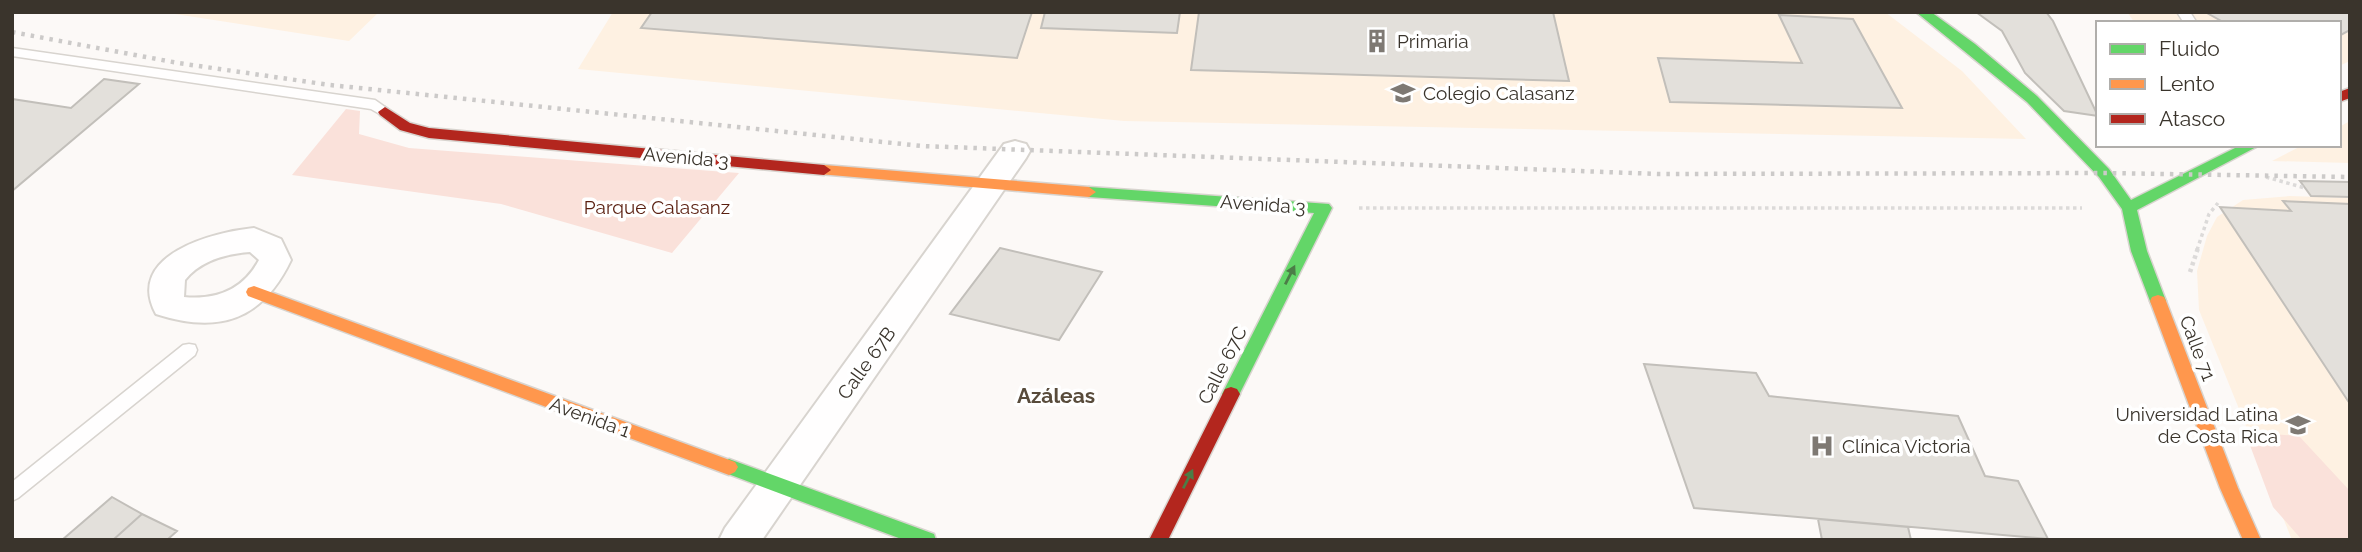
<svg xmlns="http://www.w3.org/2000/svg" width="2362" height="552" viewBox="0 0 2362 552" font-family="Raleway,sans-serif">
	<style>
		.built { fill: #fef1e2 }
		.green { fill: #fae1da }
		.building { fill: #e3e0db; stroke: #c2bfba; stroke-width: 2 }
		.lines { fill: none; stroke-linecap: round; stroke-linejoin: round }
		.lane-casing { stroke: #d8d4cf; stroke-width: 3 }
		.street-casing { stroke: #d8d4cf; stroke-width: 4 }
		.fast-casing { stroke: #d8d4cf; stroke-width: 3 }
		.slow-casing { stroke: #d8d4cf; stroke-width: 3 }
		.jam-casing { stroke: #d8d4cf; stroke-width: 3 }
		.path-far1 { stroke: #dcdad9; stroke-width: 3.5; stroke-dasharray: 3.5 3.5; stroke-linecap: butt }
		.path { stroke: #dcdad9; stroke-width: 4.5; stroke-dasharray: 3.5 3.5; stroke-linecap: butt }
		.lane { fill: #fffefe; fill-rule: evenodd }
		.street { fill: #fffefe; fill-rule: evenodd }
		.fast { fill: #63d668; fill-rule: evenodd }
		.slow { fill: #ff974d; fill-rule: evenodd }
		.jam { fill: #b3261e; fill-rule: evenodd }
		.rail { stroke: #cccac9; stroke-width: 4.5; stroke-dasharray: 3.5 6; stroke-linecap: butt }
		.oneway { fill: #4c7d47 }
		.labels { text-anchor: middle; stroke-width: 7; stroke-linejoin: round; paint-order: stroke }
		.poi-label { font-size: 19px; fill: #3a342c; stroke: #fff; text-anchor: start }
		.street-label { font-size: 19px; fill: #3a342c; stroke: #fff }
		.park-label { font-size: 19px; fill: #5a1f10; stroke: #fff }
		.neighbourhood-label { font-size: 21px; font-weight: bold; fill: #584b3b; stroke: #fff }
	</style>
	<rect width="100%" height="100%" fill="#fcf9f7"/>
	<path class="built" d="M162 12H379L349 41Z
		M613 12H1885L1962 71 2026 139 1124 121 578 69Z
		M2127 12H2350V61L2339 66V23H2135Z
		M2350 121V163L2272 161 2303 145H2339V127Z
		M2290 196 2350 198V540H2292L2199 310 2197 271 2207 236 2217 217 2243 200Z"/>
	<path class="green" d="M346 109 360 111 359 134 409 148 739 173 672 253 501 204 292 175Z
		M2245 432 2299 436 2350 491V540H2302L2273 507Z"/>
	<path class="building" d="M652 12H1032L1017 58 641 28Z
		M1045 12H1180L1177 33 1041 28Z
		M1199 12H1553L1569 81 1191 70Z
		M1976 12H2046L2053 21 2098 116 2064 111 2025 73 2002 31Z
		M2210 12H2350V30L2339 36V23H2225L2207 13Z
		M1779 15 1853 19 1902 108 1670 102 1658 58 1802 63Z
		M104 79 139 84 12 191V99L71 108Z
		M2300 181 2350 182V197L2311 196Z
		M2283 201 2350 204V404L2220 207 2291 211Z
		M1000 248 1102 272 1059 340 950 314Z
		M1644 364 1756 373 1769 396 1958 416 1985 476 2018 481 2048 539 1694 508Z
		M112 497 142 514 113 540H62Z
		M142 514 177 531 167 540H113Z
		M1818 519 1908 527 1911 540H1822Z"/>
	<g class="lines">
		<g class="lane-casing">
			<path id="lane" d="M2177 12H2190L2197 23H2184Z
				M12 48 375 100 392 112 385 117 371 109 12 56Z
				M189 344 195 345 197 350 195 355 18 498 12 501V482L183 345Z"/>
		</g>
		<g class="street-casing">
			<path id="street" d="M1015 141 1026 144 1030 151 1026 158 762 540H719L725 528 1004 144Z
				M254 228 281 239 291 260C262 321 218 334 156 314 124 255 213 232 254 228ZM250 252 259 260C243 290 216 300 184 297L185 280C201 260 226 254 250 252Z"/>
		</g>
		<g class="fast-casing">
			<path id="fast" d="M1916 12H1931L1975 44 2037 96 2109 169 2131 200 2241 145H2260L2137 210 2147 251 2166 301 2164 305H2152L2150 301 2131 251 2122 209 2099 177 2027 102Z
				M1089 187 1329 204 1332 208 1237 399 1231 401 1225 399 1222 394 1314 213 1089 197 1082 192Z
				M729 459 934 534 936 540H904L723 472 720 467 723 462Z"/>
		</g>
		<g class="slow-casing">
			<path id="slow" d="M824 165 1089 187 1096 192 1089 197 819 174 817 170 819 166Z
				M254 286 735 462 738 467 735 472 729 475 248 296 246 292 248 288Z
				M2158 295 2164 297 2166 301 2238 488 2261 540H2243L2220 488 2150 301 2152 297Z"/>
		</g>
		<g class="jam-casing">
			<path id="jam" d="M2350 88V98L2339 102V92Z
				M385 107 410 123 429 128 824 165 831 170 824 175 429 138 400 130 380 115 378 112Z
				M1231 387 1237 389 1240 394 1168 540H1149L1225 389Z"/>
		</g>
		<path class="path-far1" d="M2266 177 2305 188
			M1359 208H2082
			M2197 250 2209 214 2218 203"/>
		<path class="path" d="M2190 272 2198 248"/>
		<use href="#lane" class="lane"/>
		<use href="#street" class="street"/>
		<use href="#fast" class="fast"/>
		<use href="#slow" class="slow"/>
		<use href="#jam" class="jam"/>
		<path class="rail" d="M12 32 178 63 330 85 922 146 1658 174 2104 173 2350 177"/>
	</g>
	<defs><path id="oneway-solid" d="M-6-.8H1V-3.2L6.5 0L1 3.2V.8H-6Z" transform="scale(1.75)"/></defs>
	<g class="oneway">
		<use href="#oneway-solid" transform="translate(1290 275) rotate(-63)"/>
		<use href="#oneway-solid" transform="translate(1188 479) rotate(-63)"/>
	</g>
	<defs>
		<g id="building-bare" transform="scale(1.89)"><path d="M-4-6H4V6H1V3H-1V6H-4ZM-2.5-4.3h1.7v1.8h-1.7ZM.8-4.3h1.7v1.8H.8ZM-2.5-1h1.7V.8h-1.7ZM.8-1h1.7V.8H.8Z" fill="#7e7973" stroke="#fff" stroke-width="2.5" paint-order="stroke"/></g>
		<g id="school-bare" transform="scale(1.89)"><path d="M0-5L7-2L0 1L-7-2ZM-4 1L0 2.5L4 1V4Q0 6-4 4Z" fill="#7e7973" stroke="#fff" stroke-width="2.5" paint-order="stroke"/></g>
		<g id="university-bare" transform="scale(1.89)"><path d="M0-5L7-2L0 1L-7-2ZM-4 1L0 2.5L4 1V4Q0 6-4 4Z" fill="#7e7973" stroke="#fff" stroke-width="2.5" paint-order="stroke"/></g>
		<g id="hospital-bare" transform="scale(1.89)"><path d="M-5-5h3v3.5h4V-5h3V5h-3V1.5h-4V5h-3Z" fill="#7e7973" stroke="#fff" stroke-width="2.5" paint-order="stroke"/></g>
	</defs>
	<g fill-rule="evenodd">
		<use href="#building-bare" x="1377" y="41"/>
		<use href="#school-bare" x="1403" y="93"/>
		<use href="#university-bare" x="2298" y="425"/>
		<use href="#hospital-bare" x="1822" y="446"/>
	</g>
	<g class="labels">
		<g class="poi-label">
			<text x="1397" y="48">Primaria</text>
			<text x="1423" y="100">Colegio Calasanz</text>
			<text x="2278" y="421" text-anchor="end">Universidad Latina<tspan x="2278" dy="22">de Costa Rica</tspan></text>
			<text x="1842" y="453">Clínica Victoria</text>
		</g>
		<g class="street-label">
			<text transform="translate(686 157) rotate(5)" y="7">Avenida 3</text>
			<text transform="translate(1263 204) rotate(4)" y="7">Avenida 3</text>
			<text transform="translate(2198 348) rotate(69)" y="7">Calle 71</text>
			<text transform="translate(866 363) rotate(-54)" y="7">Calle 67B</text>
			<text transform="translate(1222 365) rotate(-63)" y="7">Calle 67C</text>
			<text transform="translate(590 417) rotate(20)" y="7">Avenida 1</text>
		</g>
		<g class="park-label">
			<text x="657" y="214">Parque Calasanz</text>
		</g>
		<g class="neighbourhood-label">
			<text x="1056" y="403">Azáleas</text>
		</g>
	</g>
	<rect width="2362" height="552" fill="none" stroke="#3a342c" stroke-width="28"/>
	<rect x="2096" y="21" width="245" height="126" fill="#ffffff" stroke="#b0aeab" stroke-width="2"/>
	<rect x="2110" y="44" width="35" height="10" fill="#63d668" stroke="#b0aeab" stroke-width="2"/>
	<text x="2159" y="56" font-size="21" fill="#3a342c">Fluido</text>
	<rect x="2110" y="79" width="35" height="10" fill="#ff974d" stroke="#b0aeab" stroke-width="2"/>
	<text x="2159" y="91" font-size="21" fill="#3a342c">Lento</text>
	<rect x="2110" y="114" width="35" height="10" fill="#b3261e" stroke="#b0aeab" stroke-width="2"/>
	<text x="2159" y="126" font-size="21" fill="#3a342c">Atasco</text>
</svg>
